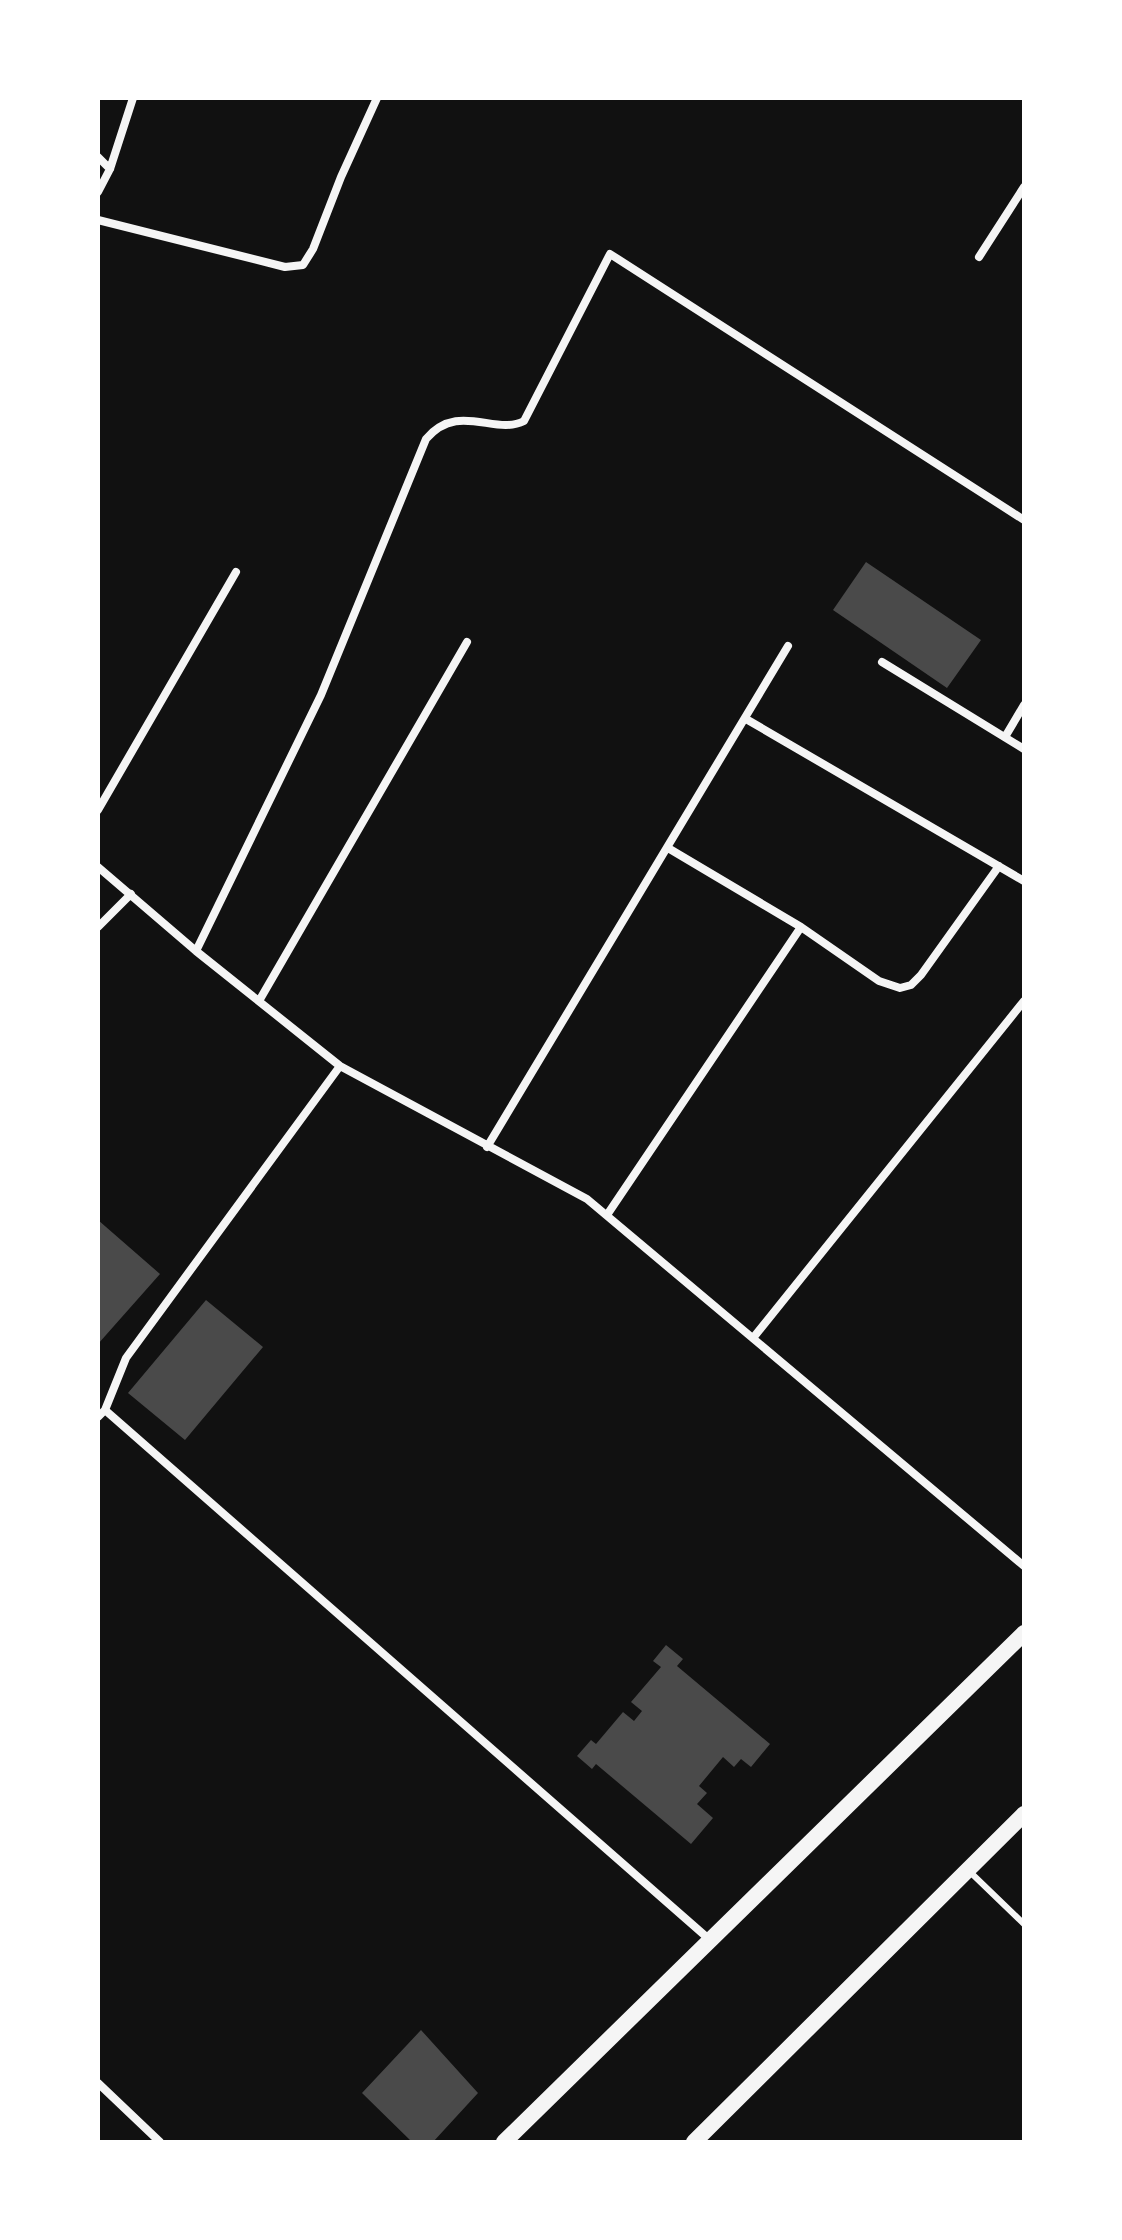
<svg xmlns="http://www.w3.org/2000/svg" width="1122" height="2240" viewBox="0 0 1122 2240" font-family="'Exo 2',sans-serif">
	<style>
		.building { fill: #4a4a4a }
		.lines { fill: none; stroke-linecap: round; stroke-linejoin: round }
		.service { stroke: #f5f5f5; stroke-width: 6 }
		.minor { stroke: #f5f5f5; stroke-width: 8 }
		.secondary { stroke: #f5f5f5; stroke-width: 16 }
	</style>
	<rect width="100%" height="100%" fill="#111"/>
	<path class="building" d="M866 562 981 640 947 688 833 610Z
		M98 1220 160 1274 98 1344Z
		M206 1300 263 1347 185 1440 128 1393Z
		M666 1645 683 1659 677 1666 770 1744 751 1767 741 1759 734 1767 723 1757 699 1786 707 1793 697 1804 713 1818 691 1844 596 1764 592 1769 577 1756 591 1740 596 1744 623 1712 634 1721 642 1711 631 1702 661 1667 653 1661Z
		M421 2030 478 2093 433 2142H412L362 2093Z"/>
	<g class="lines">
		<path class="service" d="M968 1870 1024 1924"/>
		<path class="minor" d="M98 157 110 169
			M98 192 110 169 133 98
			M98 220 285 267 303 265 313 249 341 177 377 98
			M979 257 1024 187
			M882 662 1024 749
			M746 719 1024 881
			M1005 737 1024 705
			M98 810 236 572
			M668 848 801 927 879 981 900 988 911 985 921 975 999 866
			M98 867 196 951 340 1066 587 1199 1024 1566
			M98 927 131 894
			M196 951 321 695 426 439C458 401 495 436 524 421L610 254 1024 520
			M259 1001 467 642
			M487 1147 788 646
			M607 1215 801 927
			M753 1338 1024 1001
			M105 1410 126 1358 340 1066
			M98 1417 105 1410 710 1940
			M98 2083 160 2142"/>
		<path class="secondary" d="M504 2142 1024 1633
			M694 2142 1024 1814"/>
	</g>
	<rect width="1122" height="2240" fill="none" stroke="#ffffff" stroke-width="200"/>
</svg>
